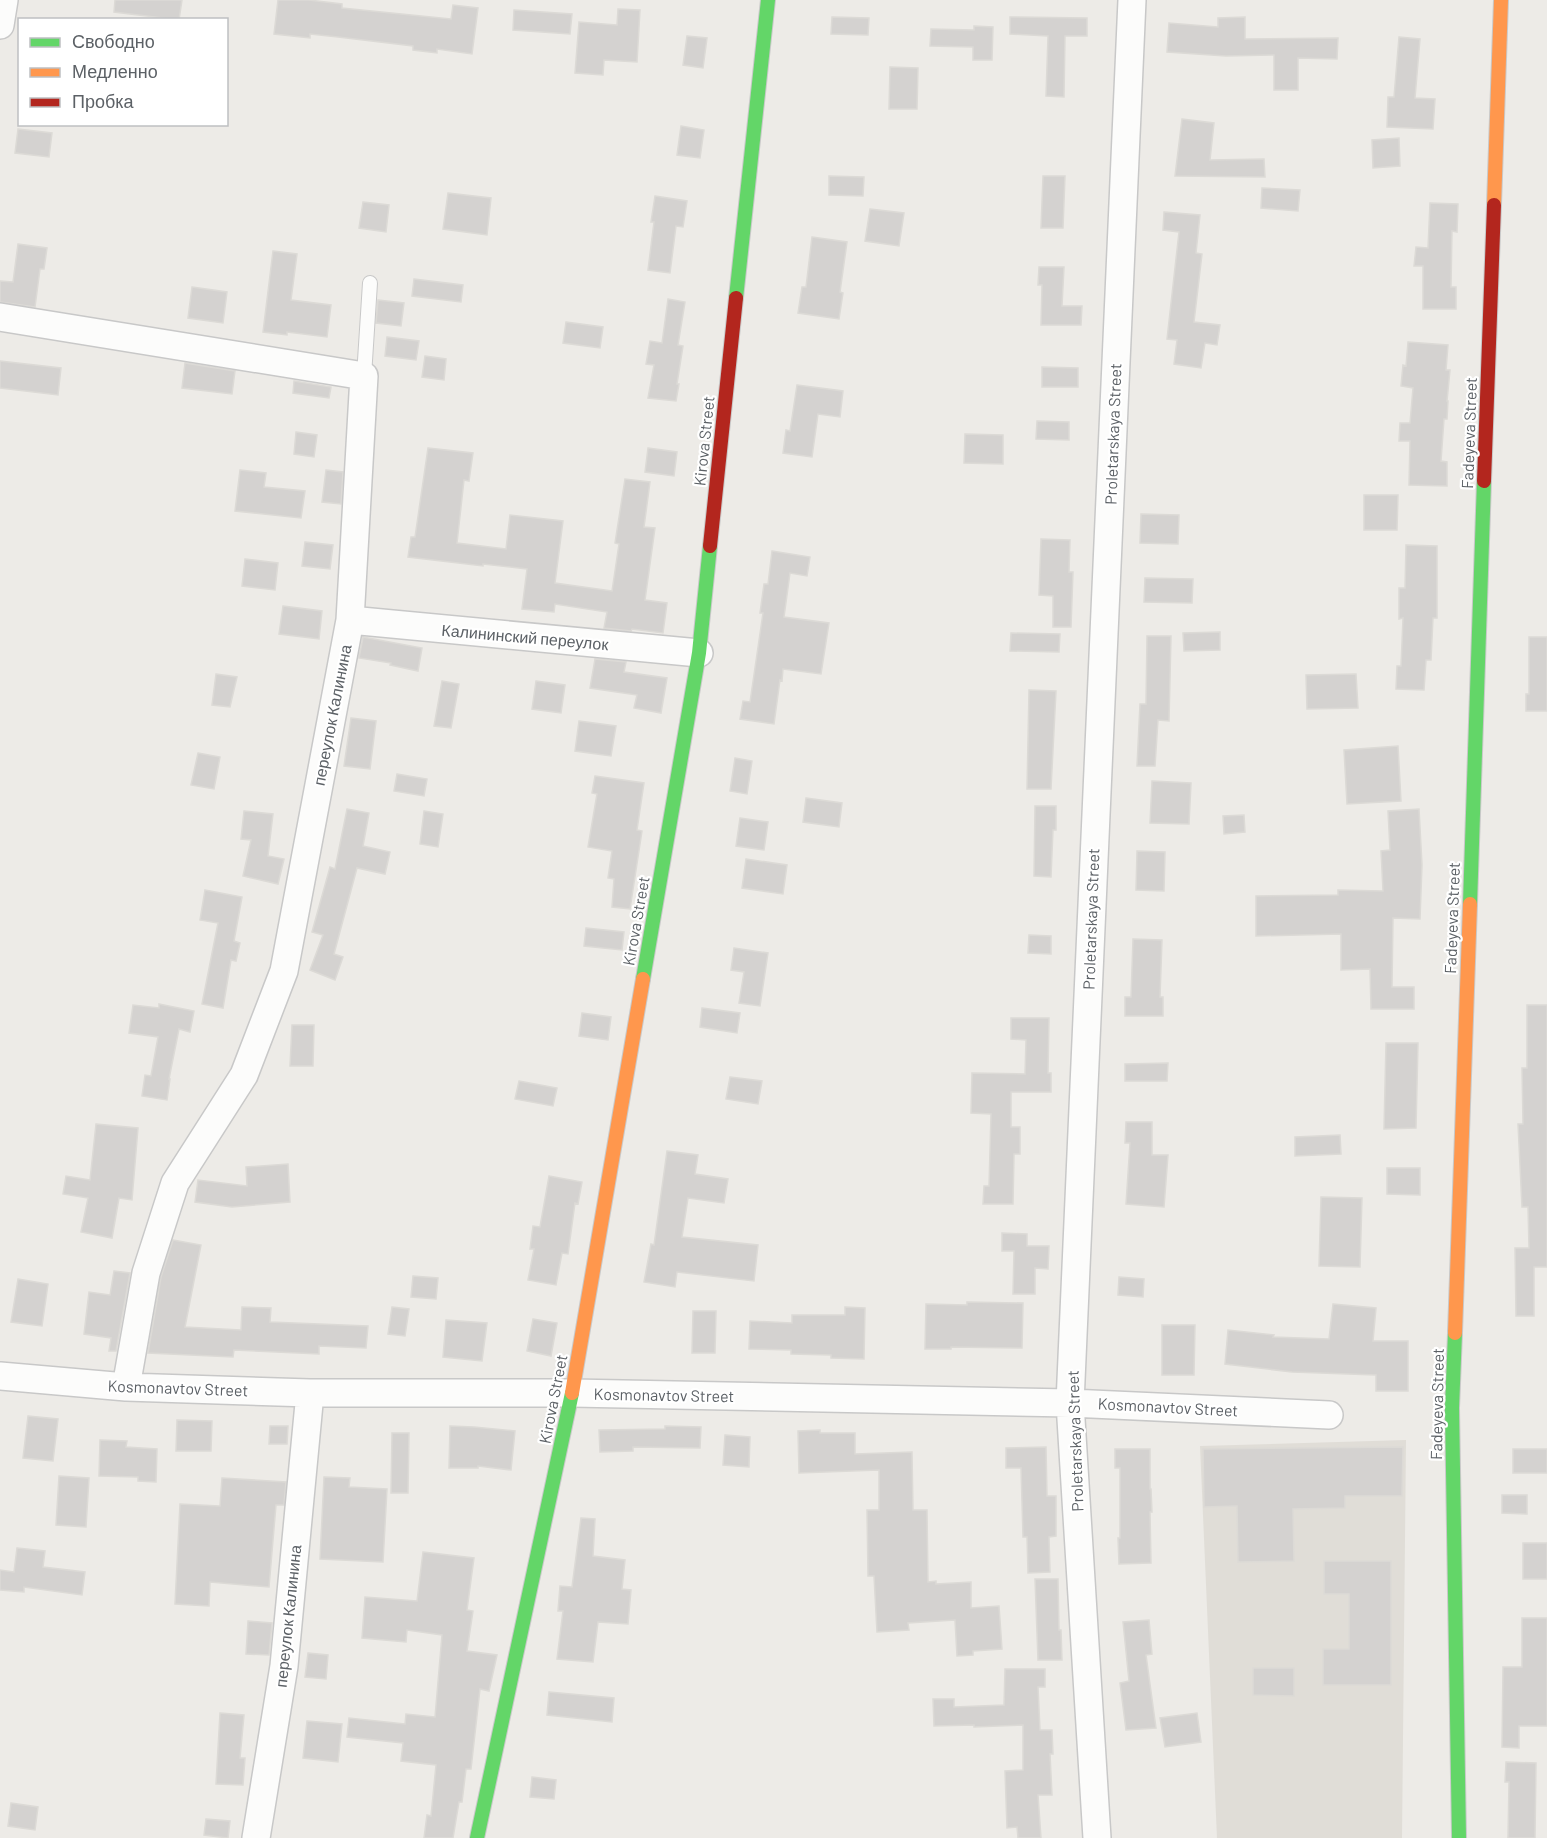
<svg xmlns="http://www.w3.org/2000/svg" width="1547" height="1838" viewBox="0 0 1547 1838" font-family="Barlow,sans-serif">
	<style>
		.education { fill: #e0ddd7 }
		.building { fill: #d4d2d0; stroke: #dcdad6; stroke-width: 1.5 }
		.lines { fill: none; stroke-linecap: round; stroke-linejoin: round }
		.lane-casing { stroke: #c8c8c8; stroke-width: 16 }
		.street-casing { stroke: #c8c8c8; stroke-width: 30 }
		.fast-casing { stroke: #c9c9c9; stroke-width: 16 }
		.slow-casing { stroke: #c9c9c9; stroke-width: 16 }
		.jam-casing { stroke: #c9c9c9; stroke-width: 16 }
		.lane { stroke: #fcfcfb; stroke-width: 14 }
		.street { stroke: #fcfcfb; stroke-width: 27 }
		.fast { stroke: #63d668; stroke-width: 14 }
		.slow { stroke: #ff974d; stroke-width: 14 }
		.jam { stroke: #b3261e; stroke-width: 14 }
		.labels { text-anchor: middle; stroke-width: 4.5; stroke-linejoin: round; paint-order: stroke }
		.street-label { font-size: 16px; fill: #5c6166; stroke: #fff }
	</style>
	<rect width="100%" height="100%" fill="#edebe7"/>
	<path class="education" d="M1406 1440 1402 1838H1217L1200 1446Z"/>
	<path class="building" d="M115 0H182L179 20 114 12Z
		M278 0H309L342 4V8L451 19 453 5 478 8 472 54 437 49V53L413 50V46L338 37 310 34V38L274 34Z
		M618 9 640 10 637 62 604 60 603 75 575 73 579 22 617 25Z
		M514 10 572 14 570 34 513 30Z
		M832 17 869 18 868 35 831 34Z
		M1010 17 1087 18V36H1065L1064 97 1046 96 1048 36 1010 34Z
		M1245 17V39L1338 38 1337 59 1298 58V90H1274V55L1226 56 1167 52 1169 23 1218 27V18Z
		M974 26 993 27 992 60H973V47L930 46 931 29 974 30Z
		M687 36 707 38 703 68 683 65Z
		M1399 37 1420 39 1415 98 1435 99 1433 129 1387 127 1388 97H1394Z
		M890 67 918 68 917 109H889Z
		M1182 119 1214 123 1210 160 1264 159 1265 177 1175 176Z
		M681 126 704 130 700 158 677 155Z
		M18 129 52 133 49 157 15 153Z
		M1399 138 1400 166 1373 168 1372 140Z
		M829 176 864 177 863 196 829 195Z
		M1043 176H1065L1063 228H1041Z
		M1262 188 1300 190 1298 211 1261 208Z
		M448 193 491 198 487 235 443 229Z
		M655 196 687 201 683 227 676 226 670 273 648 270 654 222H651Z
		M363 202 389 205 386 232 359 228Z
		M1430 203 1458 204 1457 232 1452 231 1451 287H1456V309H1423V266H1414L1416 247 1428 248Z
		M870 209 904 213 899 246 865 241Z
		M1164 212 1200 215 1196 253 1202 254 1194 322 1220 325 1217 345 1205 343 1201 368 1174 364 1177 340 1167 339 1179 232 1163 230Z
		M812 237 847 242 840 292 843 293 839 319 798 313 802 287H806Z
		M18 244 47 248 44 269H40L35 307 0 302V281L13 282Z
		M273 251 297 254 291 300 331 305 327 337 287 332V335L263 332Z
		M1039 267H1064L1062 306H1082L1081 325H1041L1042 285H1038Z
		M414 279 463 285 461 302 412 296Z
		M192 287 227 292 223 323 188 318Z
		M668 299 685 302 678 345 683 346 677 384H679L676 401 648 398 654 365 646 364 650 341 662 343Z
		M378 300 404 303 401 326 376 323Z
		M566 322 603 327 600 348 563 343Z
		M387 337 419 341 416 360 385 356Z
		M1408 342 1448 345 1446 370H1450L1447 401H1448L1447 419H1444L1441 461 1447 462V486L1409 485 1410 441H1399L1400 423H1410L1413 388 1401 386 1403 365 1406 366Z
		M425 356 446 359 444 380 422 377Z
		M0 361 61 368 58 395 0 388Z
		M185 363 235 371 232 394 182 388Z
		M1042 367 1078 368V387H1042Z
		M294 381 331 387 329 398 293 393Z
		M797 385 843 391 840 417 818 414 812 457 783 453 786 430 790 431Z
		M1037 421 1069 422V440L1036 439Z
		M296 432 317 435 314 457 294 454Z
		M965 434 1003 435V464L964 463Z
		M428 448 473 453 469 481 464 480 457 543 506 549 510 515 563 521 555 583 612 591 619 544 615 543 625 479 650 482 644 527 655 528 645 600 667 603 663 633 632 629 631 631 604 628 607 612 555 604 554 612 522 609 527 569 483 564V566L408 557 411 537H415Z
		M648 448 677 452 674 476 645 472Z
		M240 470 266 473 264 487 305 491 301 518 235 511Z
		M326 470 343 472 341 504 322 502Z
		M1364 495H1398L1397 530H1364Z
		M1141 514 1179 515 1178 544 1140 543Z
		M1041 539 1070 540 1069 572H1073L1071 627H1053V596L1039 595Z
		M305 542 333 545 330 569 302 566Z
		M1406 545 1437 546V618H1433L1431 660H1426L1424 690 1396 689 1397 666H1401L1403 618 1399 619V588H1405Z
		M772 551 810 557 807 576 790 573 784 617 829 623 821 674 783 669 782 681 780 680 774 724 740 719 743 701 750 702 763 613H760L764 584H768Z
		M245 559 278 563 275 590 242 586Z
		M1145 578 1193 579 1192 603 1144 602Z
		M283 606 322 611 319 639 279 634Z
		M1220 632V650L1184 651 1183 633Z
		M1011 633 1060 634 1059 652 1010 651Z
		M1147 636H1171L1169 721 1158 720 1155 766H1137L1140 704H1146Z
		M363 637 422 648 418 671 390 665 391 663 359 658Z
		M1529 637H1547V711H1526V694H1529Z
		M595 659 626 662 624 672 667 678 661 713 634 708 637 695 590 688Z
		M216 674 237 677 230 707 212 705Z
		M1356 674 1358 708 1307 709 1306 675Z
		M442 681 459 684 451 728 434 726Z
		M536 681 565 685 561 713 532 709Z
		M1029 690 1056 691 1051 789H1027Z
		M351 718 376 721 370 769 344 766Z
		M579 721 616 726 611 756 575 751Z
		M1398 746 1401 801 1347 804 1344 750Z
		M198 753 220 757 214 789 191 785Z
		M735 758 752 761 747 794 730 791Z
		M397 774 427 779 424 796 394 791Z
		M595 776 644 783 637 830 642 831 630 909 612 907 614 879 608 878 612 851 588 847 597 794 592 793Z
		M1152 781 1191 783 1189 824 1150 823Z
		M806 798 842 803 839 827 803 822Z
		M1035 806H1056V830H1053L1051 877 1034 876Z
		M347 809 369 813 363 846 390 852 385 874 357 868 334 954 343 957 335 980 310 970 323 935 312 932 330 867 335 869Z
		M1419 809 1422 865 1420 919 1393 918 1392 987H1414V1009H1371L1370 969 1341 970V934L1256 936V896L1338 895V890L1383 891 1381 851 1390 850 1388 811Z
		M244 811 273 814 268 856 284 859 278 884 243 876 251 840 241 839Z
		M424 811 443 814 438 847 420 844Z
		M1244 815 1245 832 1224 834 1223 816Z
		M740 818 768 822 764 850 736 846Z
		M1137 851 1165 852 1164 891 1136 890Z
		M746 859 787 865 783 894 742 888Z
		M205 890 242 897 234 941 240 943 236 961 231 960 223 1008 202 1004 218 923 200 920Z
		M586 928 624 932 622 950 584 946Z
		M1029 935 1051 936V954L1028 953Z
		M1133 939 1162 940 1160 997H1163V1016H1125V997H1131Z
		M734 948 768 953 760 1006 739 1003 744 972 731 970Z
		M159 1004 194 1011 190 1032 179 1029 169 1079H170L167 1100 142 1096 145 1075 151 1076 158 1037 129 1033 133 1005 159 1008Z
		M1527 1005H1547V1267H1534V1316H1516L1515 1248H1529L1528 1207H1522L1518 1124H1523L1522 1068H1527Z
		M702 1008 740 1013 737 1033 700 1027Z
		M582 1013 611 1017 608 1040 579 1036Z
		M1011 1018H1049L1048 1073H1051V1092H1011V1127H1020V1154H1014L1013 1204H983L984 1186H989L991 1114 971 1113 972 1073 1025 1074 1026 1040 1011 1039Z
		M292 1025H314L313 1066H290Z
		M1386 1043H1418L1416 1128 1384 1129Z
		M1168 1063 1167 1081H1125V1064Z
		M730 1077 762 1081 758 1104 726 1099Z
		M519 1081 557 1088 553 1106 515 1099Z
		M1126 1122H1152V1155H1168L1164 1207 1126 1204 1130 1143H1125Z
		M96 1124 138 1128 132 1200 119 1198 112 1238 81 1232 88 1198 63 1194 66 1176 90 1180Z
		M1340 1135 1341 1154 1295 1156V1137Z
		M667 1151 698 1155 695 1174 728 1179 724 1203 688 1198 682 1237 758 1245 754 1281 677 1272 675 1287 644 1282 651 1244 654 1245Z
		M288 1164 290 1202 232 1207 195 1202 198 1180 247 1186 246 1167Z
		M1387 1168H1420V1195L1387 1194Z
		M549 1176 582 1182 578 1204 575 1203 568 1254 562 1253 556 1285 528 1280 534 1249H530L533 1226 540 1227Z
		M1321 1197 1362 1198 1360 1267 1319 1266Z
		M1002 1233 1027 1234V1246H1049L1048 1269 1035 1268V1294H1013L1014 1251H1002Z
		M173 1240 201 1245 185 1327 241 1330 242 1307 271 1308 270 1322 368 1326 366 1348 319 1346V1354L234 1350 233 1357 148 1353 161 1277Z
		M114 1271 130 1273 116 1351H109L111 1338 84 1334 89 1292 110 1295Z
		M413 1276 438 1278 436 1299 411 1297Z
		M1119 1277 1144 1279 1143 1297 1118 1295Z
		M18 1279 48 1284 42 1326 11 1322Z
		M967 1302 1023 1303 1022 1348 951 1347V1349H925L926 1304 967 1305Z
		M1333 1304 1376 1308 1373 1341H1408V1391H1376V1375L1292 1372 1225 1364 1228 1330 1274 1335 1273 1337 1329 1339Z
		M392 1307 409 1309 405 1336 388 1334Z
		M845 1307 865 1308 864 1359 831 1358V1355L791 1354V1350L749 1349 750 1321 792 1323V1315H845Z
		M693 1311H716L715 1353H692Z
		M533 1319 557 1323 551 1356 527 1351Z
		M446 1320 487 1323 482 1361 443 1357Z
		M1162 1325H1195L1194 1375H1162Z
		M28 1416 58 1419 53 1461 23 1458Z
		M177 1420 212 1421 211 1451H176Z
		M270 1426H288L287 1444H269Z
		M450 1426 474 1427 515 1431 511 1470 478 1466V1468H449Z
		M665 1426 701 1427 700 1448 633 1447V1451L600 1452 599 1430 665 1429Z
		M820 1430V1433H855V1454L912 1452 913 1510H927L928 1582 936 1581V1584L971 1582V1608L999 1606 1002 1649 973 1651V1655L957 1656 955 1620 908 1623 909 1630 877 1632 874 1576H868L867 1510H879V1470L799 1473 798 1431Z
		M392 1433H409L408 1493H391Z
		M725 1435 750 1437 749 1467 723 1465Z
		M100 1440 127 1441 126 1447 157 1449 156 1482 138 1481V1477L99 1476Z
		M1046 1447 1047 1496H1056V1536L1049 1537 1050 1572 1028 1573 1027 1537H1023L1021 1468H1006V1448Z
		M1403 1447 1402 1496H1345V1508L1293 1509 1294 1561 1238 1562 1237 1506 1204 1507 1203 1449Z
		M1115 1449H1150V1489H1151L1152 1512H1150L1151 1563 1119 1564 1118 1538H1120V1468H1115Z
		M1513 1449H1547V1473H1513Z
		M59 1476 89 1478 86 1527 56 1525Z
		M324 1477 350 1478 349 1487 387 1489 383 1562 320 1559Z
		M222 1478 286 1482 284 1505H276L269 1587 210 1582 209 1606 175 1604 180 1504 220 1506Z
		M1502 1495H1527V1514L1502 1513Z
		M581 1518 595 1519 593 1556 625 1560 622 1589 631 1590 628 1624 598 1622 593 1662 557 1659 563 1611H558L560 1586 572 1587Z
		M1523 1543H1547V1579H1523Z
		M17 1548 45 1551 43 1567 85 1572 82 1595 24 1587V1592L0 1590V1570L14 1572Z
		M423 1552 474 1558 467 1610 473 1611 467 1651 497 1655 489 1691 480 1689 471 1769H466L462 1802H459L453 1838H424L427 1815 431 1816 436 1765 401 1761 403 1743 347 1737 349 1718 405 1724 406 1714 435 1717 442 1635 407 1630 406 1642 362 1638 365 1597 417 1601Z
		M1324 1561H1391V1685H1323V1649H1349V1594H1324Z
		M1035 1579H1058L1059 1630H1061L1062 1660H1038Z
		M1522 1618H1547V1726H1519V1748L1502 1747 1503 1667H1522Z
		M1149 1620 1152 1654 1146 1655 1156 1728 1126 1730 1120 1683 1129 1681 1123 1622Z
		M248 1621 272 1623 269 1655 246 1654Z
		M308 1653 328 1655 326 1679 305 1677Z
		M1253 1668H1294V1696L1253 1695Z
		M1005 1669H1045V1687H1038L1040 1730H1052L1053 1754H1050L1052 1795H1038L1041 1838H1018L1017 1827 1007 1828 1005 1771 1023 1770V1725L974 1727V1725L934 1726 933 1699H954V1707L1004 1705Z
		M549 1692 614 1698 612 1722 547 1715Z
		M220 1713 244 1715 240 1758H245L243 1785 216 1784Z
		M1197 1713 1201 1742 1165 1747 1160 1718Z
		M307 1721 342 1724 338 1762 303 1758Z
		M1506 1762 1536 1763 1535 1838H1508L1509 1782H1505Z
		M532 1777 556 1780 554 1799 530 1797Z
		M11 1803 38 1807 35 1830 8 1826Z
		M206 1819 230 1821 228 1838 204 1835Z"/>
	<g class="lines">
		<g class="lane-casing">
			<path id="lane" d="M364 376 370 283"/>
		</g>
		<g class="street-casing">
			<path id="street" d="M0 25 4 0
				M0 317 364 376 350 620 284 971 244 1075 175 1183 146 1273 126 1387
				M350 620 699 653
				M0 1376 126 1387 310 1393H572L1070 1403 1329 1415
				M256 1838 284 1666 310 1393
				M1097 1838 1070 1403 1132 0"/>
		</g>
		<g class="fast-casing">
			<path id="fast" d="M736 298 768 0
				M1470 904 1484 481
				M643 979 699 653 710 546
				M1455 1333 1452 1408 1459 1838
				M477 1838 572 1393"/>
		</g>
		<g class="slow-casing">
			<path id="slow" d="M1494 205 1501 0
				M1455 1333 1470 904
				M572 1393 643 979"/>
		</g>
		<g class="jam-casing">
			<path id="jam" d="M1484 481 1494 205
				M710 546 736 298"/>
		</g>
		<use href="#lane" class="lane"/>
		<use href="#street" class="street"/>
		<use href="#fast" class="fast"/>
		<use href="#slow" class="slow"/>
		<use href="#jam" class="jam"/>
	</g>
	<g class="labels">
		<g class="street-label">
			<text transform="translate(1469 433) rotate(-88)" y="6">Fadeyeva Street</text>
			<text transform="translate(1113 434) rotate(-88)" y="6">Proletarskaya Street</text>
			<text transform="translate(704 441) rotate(-84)" y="6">Kirova Street</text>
			<text transform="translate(525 637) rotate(5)" y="6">Калининский переулок</text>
			<text transform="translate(332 715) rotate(-79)" y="6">переулок Калинина</text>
			<text transform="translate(1452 918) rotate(-88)" y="6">Fadeyeva Street</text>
			<text transform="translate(1091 919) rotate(-88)" y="6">Proletarskaya Street</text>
			<text transform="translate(636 921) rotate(-80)" y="6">Kirova Street</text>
			<text transform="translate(178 1388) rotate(2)" y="6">Kosmonavtov Street</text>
			<text transform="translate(664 1395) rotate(1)" y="6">Kosmonavtov Street</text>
			<text transform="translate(553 1399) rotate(-79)" y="6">Kirova Street</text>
			<text transform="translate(1437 1404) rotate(-89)" y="6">Fadeyeva Street</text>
			<text transform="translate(1168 1407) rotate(3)" y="6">Kosmonavtov Street</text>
			<text transform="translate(1075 1441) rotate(-92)" y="6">Proletarskaya Street</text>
			<text transform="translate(288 1616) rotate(-84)" y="6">переулок Калинина</text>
		</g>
	</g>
	<rect x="18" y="18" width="210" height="108" fill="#ffffff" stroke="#bec0c2" stroke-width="1.5"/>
	<rect x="30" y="38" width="30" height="9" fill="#63d668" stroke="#bec0c2" stroke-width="1.5"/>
	<text x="72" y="48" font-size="18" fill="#5c6166">Свободно</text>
	<rect x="30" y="68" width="30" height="9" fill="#ff974d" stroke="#bec0c2" stroke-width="1.5"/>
	<text x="72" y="78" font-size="18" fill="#5c6166">Медленно</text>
	<rect x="30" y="98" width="30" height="9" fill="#b3261e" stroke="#bec0c2" stroke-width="1.5"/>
	<text x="72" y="108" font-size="18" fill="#5c6166">Пробка</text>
</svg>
